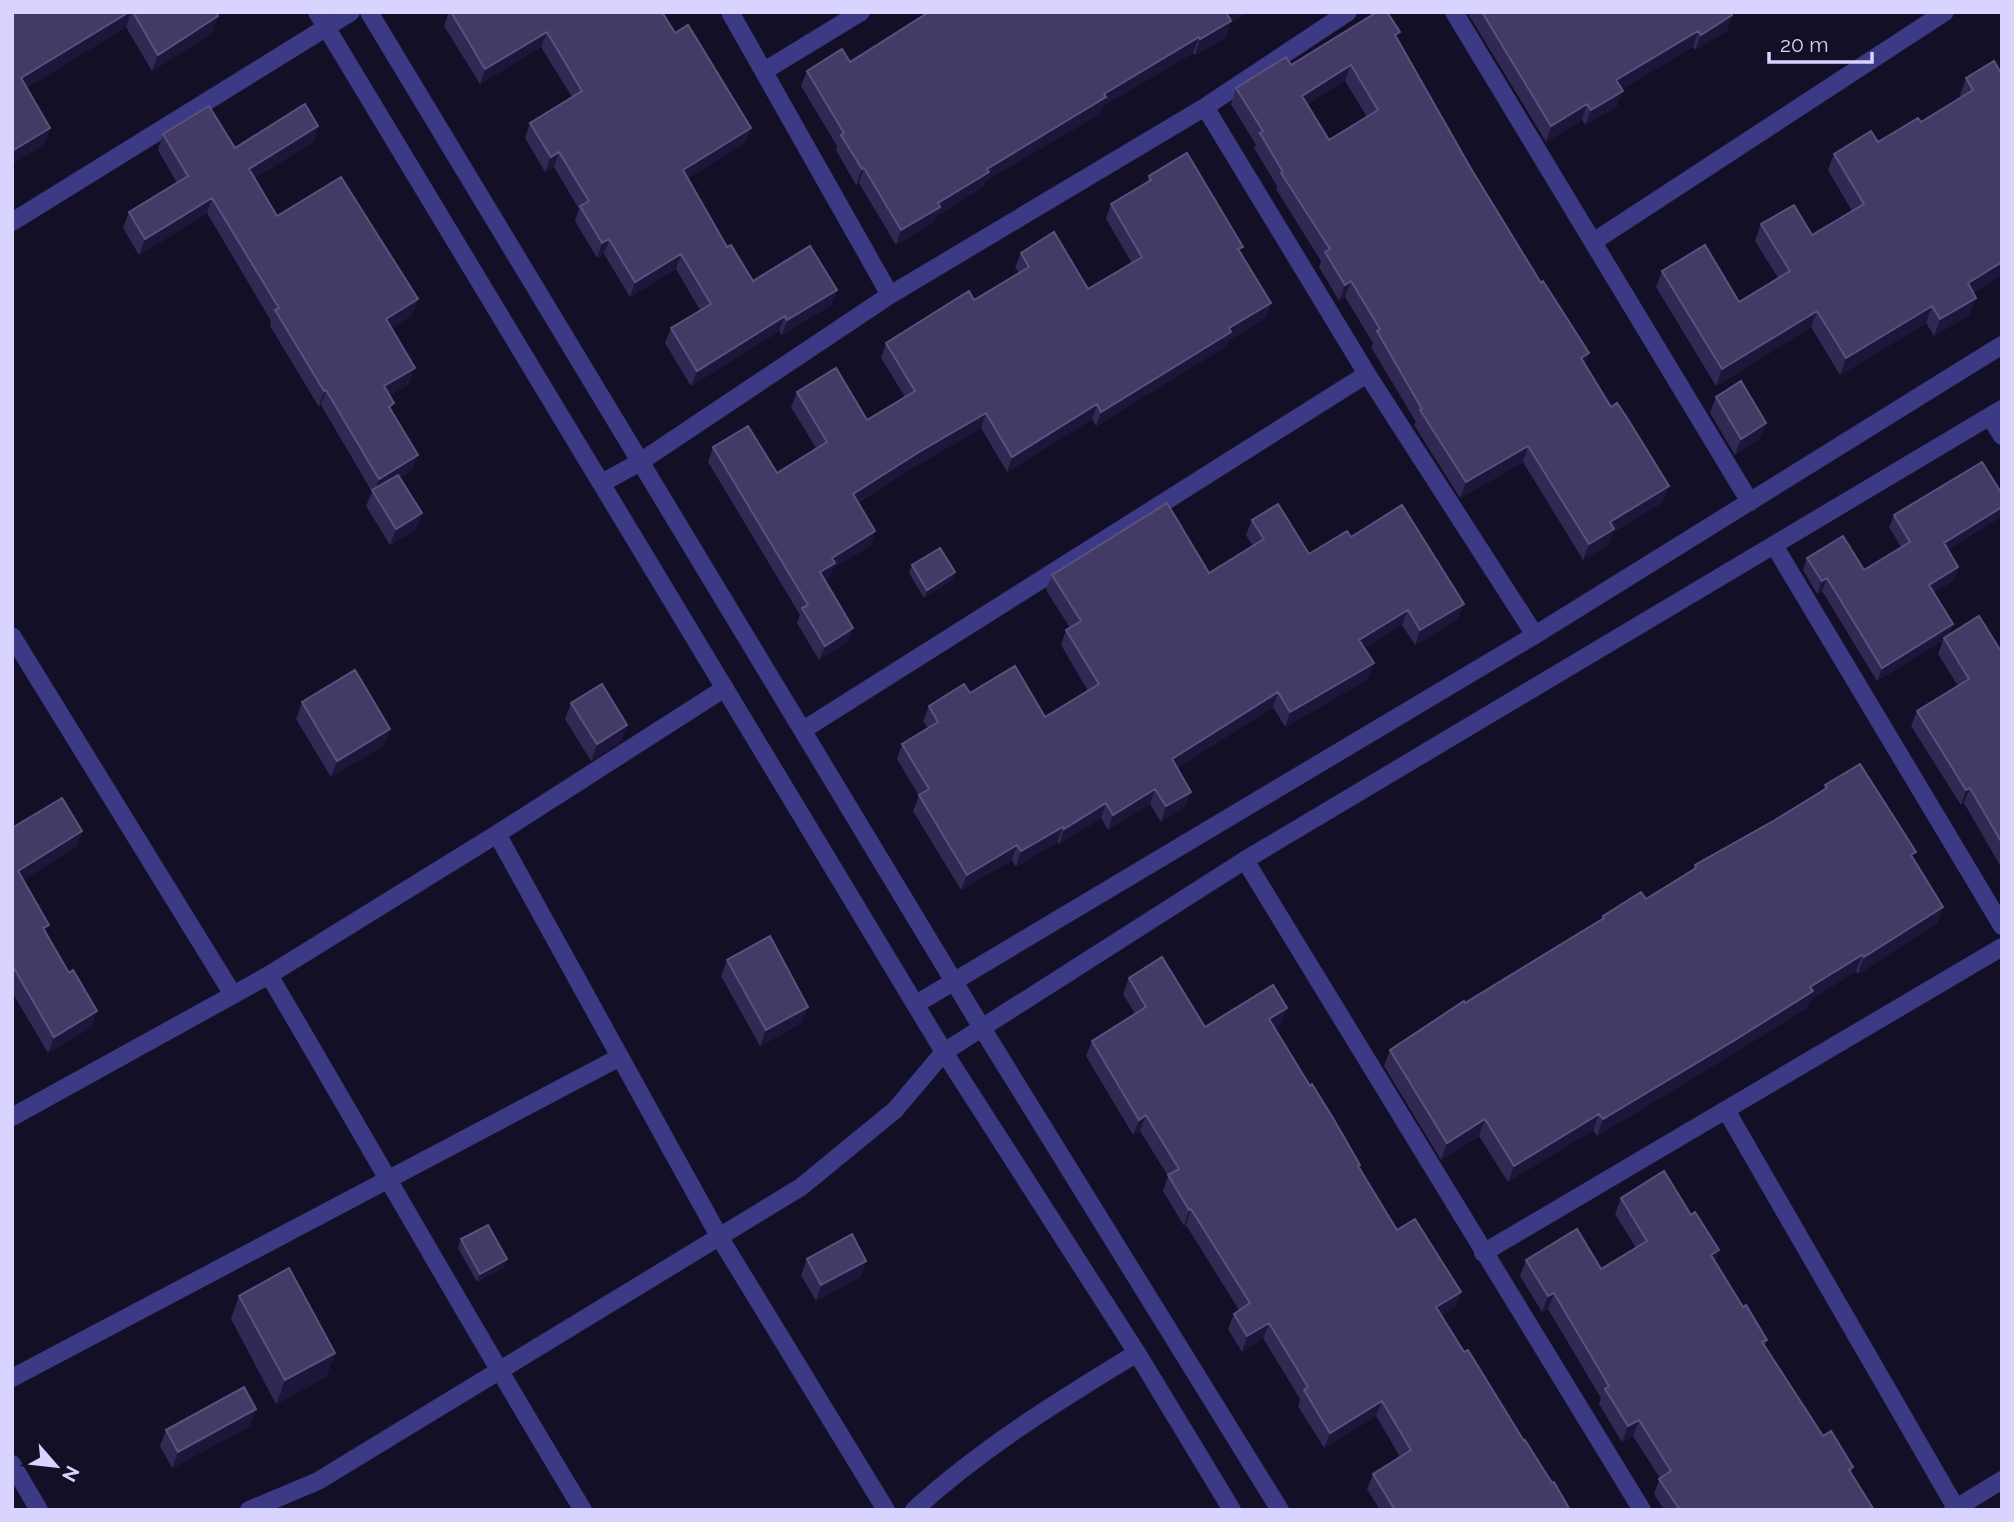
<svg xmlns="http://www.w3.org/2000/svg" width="2014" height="1522" viewBox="0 0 2014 1522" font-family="Raleway,sans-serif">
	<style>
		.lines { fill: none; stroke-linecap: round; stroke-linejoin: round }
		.minor { stroke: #3d3a85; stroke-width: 18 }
		.tertiary { stroke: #3d3a85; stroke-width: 18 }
		.wall { fill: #312854; fill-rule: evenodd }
		.shaded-wall { fill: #1d163a }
		.building { fill: #433a66; stroke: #5a527e; stroke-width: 2; fill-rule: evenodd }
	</style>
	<rect width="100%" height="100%" fill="#130f26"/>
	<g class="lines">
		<path class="minor" d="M730 12 890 295
			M1454 12 1750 502
			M764 71 861 12
			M1205 107 1367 374 1535 635
			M12 222 351 12
			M1593 242 1945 12
			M1990 417 2002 436
			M602 483 640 462 890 295 1205 107 1348 12
			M1774 545 2002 926
			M12 636 232 993
			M803 730 1367 374
			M497 834 720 1238 886 1510
			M1245 860 1642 1510
			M269 975C374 1153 475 1333 583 1510
			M1726 1110 1956 1508
			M12 1117 269 975 497 834 725 688
			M1483 1253 2002 947
			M12 1378 620 1057
			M12 1464 39 1510
			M249 1510 318 1481 801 1187 895 1110 944 1052
			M914 1510C982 1448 1058 1401 1137 1353
			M1953 1510 2002 1480"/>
		<path class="tertiary" d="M317 12 944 1052 1137 1353 1232 1510
			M369 12 982 1028 1280 1510
			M916 1004 1535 635 2002 345
			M944 1052 1245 860 2002 409"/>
	</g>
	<path class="wall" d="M12 12H216L212 33 152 71 126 27 26 88 50 128 44 144 12 164Z
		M449 12H662L745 143 688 178 727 247 753 281 837 290 831 305 782 335 779 331 691 386 665 343 671 328 700 310 676 269 630 297 604 254 597 258 575 221 579 209 554 167 545 172 525 138 530 123 572 97 541 47 480 84 444 26Z
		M1467 12H1730L1732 15 1727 31 1695 50 1693 47 1622 89 1617 106 1585 125 1582 120 1546 142Z
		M1230 23 1226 37 1195 55 1193 53 1103 106 1101 113 985 181 983 187 937 216 934 222 896 245 859 183 856 185 836 150 837 146 801 86 807 71Z
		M1397 39 1470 167 1541 283 1589 353 1585 364 1663 502 1613 532 1609 544 1583 560 1523 462 1460 498 1414 425 1416 422 1371 347 1373 343 1345 297 1339 301 1319 267 1321 261 1276 189 1277 186 1254 148 1256 145 1231 104 1236 88 1291 65ZM1345 81 1367 117 1329 140 1307 104Z
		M2002 75V275L1973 293 1970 314 1934 336 1926 323 1840 375 1811 327 1716 386 1656 287 1662 271 1739 302 1778 278 1755 241 1761 224 1812 235 1852 211 1828 170 1834 154 1878 142 1921 122 1962 97 1960 95 1966 78Z
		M318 126 313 142 255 178 277 216 418 299 412 315 391 328 409 384 390 395 391 411 412 470 400 478 416 529 390 545 366 506 372 492 321 405 319 407 270 326 271 321 207 213 139 255 123 228 129 212 177 183 158 150 163 134 235 148Z
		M1149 176 1240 253 1271 303 1265 318 1228 341 1226 346 1096 426 1092 419 1007 472 981 428 914 467 858 502 875 531 870 546 833 568 830 577 825 580 848 642 819 660 797 623 800 615 708 462 713 447 777 473 816 448 791 407 797 392 867 420 905 397 881 358 886 343 974 300 1019 273 1015 267 1021 253 1088 289 1132 263 1106 219 1111 204 1147 182Z
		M1716 397 1766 423 1760 439 1735 455 1710 413Z
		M2002 494V516L1948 550 1958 567 1954 580 1934 592 1953 624 1949 634 2002 653V869L1964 803 1961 805 1911 726 1917 711 1958 686 1938 654 1943 640 1877 681 1822 591 1817 594 1803 570 1807 558 1864 570 1901 547 1889 527 1894 515Z
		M1252 520 1309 554 1351 537 1458 619 1415 645 1402 625 1364 648 1368 679 1285 727 1273 707 1177 768 1185 807 1161 822 1150 804 1108 830 1101 818 1059 844 1057 842 1016 867 1012 860 961 890 913 811 919 796 897 759 902 744 928 728 923 721 929 706 970 693 1045 717 1088 691 1061 645 1066 630 1070 628 1046 590 1052 575 1209 573 1253 546 1246 535Z
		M912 565 955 572 952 580 924 598 909 573Z
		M302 702 390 729 384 745 331 777 296 719Z
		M571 703 627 725 621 741 591 761 565 719Z
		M1825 785 1914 859 1943 907 1937 923 1858 974 1856 971 1810 1000 1807 1008 1729 1056 1597 1136 1593 1130 1508 1182 1479 1136 1441 1160 1384 1066 1390 1050 1601 920 1603 916 1646 899 1693 870 1695 865 1775 820 1824 790Z
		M12 828 82 831 76 847 23 880 46 933 69 973 97 1011 91 1027 48 1053 12 992Z
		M727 960 802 1023 760 1046 721 976Z
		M1129 978 1205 1027 1281 1024 1274 1028 1360 1165 1359 1168 1397 1230 1455 1307 1441 1316 1464 1352 1570 1510H1380L1367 1489 1373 1474 1400 1457 1376 1416 1324 1448 1298 1406 1300 1399 1263 1338 1242 1352 1228 1329 1234 1314 1239 1310 1186 1225 1184 1226 1163 1191 1168 1176 1140 1131 1133 1135 1086 1056 1092 1041 1135 1014 1123 994Z
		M1621 1198 1691 1215 1719 1250 1715 1261 1743 1307 1767 1340 1765 1345 1823 1436 1853 1467 1851 1473 1874 1510H1664L1654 1494 1660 1478 1633 1436 1622 1442 1599 1404 1601 1398 1548 1309 1542 1312 1520 1276 1526 1260 1601 1269 1636 1248 1615 1214Z
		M461 1239 507 1259 504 1267 477 1282 458 1248Z
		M807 1259 866 1261 860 1277 816 1301 801 1275Z
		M239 1296 335 1353 326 1377 276 1404 231 1319Z
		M256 1409 250 1426 172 1468 160 1446 166 1430Z"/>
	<path class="shaded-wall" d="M129 12H131L126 27 15 95 21 78Z
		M1229 12H1249L1230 23 1226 37 1195 55 1200 39Z
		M1732 15 1727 31 1695 50 1701 35Z
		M218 16 212 33 152 71 158 55Z
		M1698 31 1693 47 1611 96 1616 80Z
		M547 32 541 47 480 84 485 69Z
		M1199 37 1193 53 1103 106 1101 113 985 181 983 187 937 216 934 222 896 245 901 230 987 169 1104 94Z
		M1351 65 1345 81 1296 111 1302 96Z
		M1623 91 1617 106 1585 125 1591 110Z
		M1587 104 1582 120 1546 142 1551 126Z
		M318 126 313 142 244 185 249 169Z
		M50 128 44 144 12 164V151Z
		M751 128 745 143 677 185 683 170Z
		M559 152 554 167 545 172 551 157Z
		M864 168 859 183 856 185 862 169Z
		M212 198 207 213 139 255 145 239Z
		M609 239 604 254 597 258 602 243Z
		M681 254 676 269 630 297 635 282Z
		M2002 262V275L1962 300 1968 283Z
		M1351 281 1345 297 1339 301 1345 285Z
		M837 290 831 305 782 335 787 320Z
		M1976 298 1970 314 1934 336 1940 319Z
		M418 299 412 315 380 335 386 319Z
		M1271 303 1265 318 1228 341 1226 346 1096 426 1101 412 1229 328Z
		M1932 306 1926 323 1840 375 1846 358Z
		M1817 311 1811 327 1716 386 1722 369Z
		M785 316 779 331 691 386 697 371Z
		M1589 353 1584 369 1581 358Z
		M415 368 409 384 379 402 384 386Z
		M326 390 321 405 319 407 324 391Z
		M1097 404 1092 419 1007 472 1012 457Z
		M986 413 981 428 914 467 847 508 853 494 919 452Z
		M1766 423 1760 439 1735 455 1741 439Z
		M1528 446 1523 462 1460 498 1466 482Z
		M418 455 412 470 374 494V492L379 479Z
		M1669 486 1663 502 1613 532 1609 544 1583 560 1589 544 1610 522Z
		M2002 507V516L1939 556 1944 543Z
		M422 513 416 529 390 545 396 529Z
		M875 531 870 546 833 568 830 577 815 587 820 572 832 558Z
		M1958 567 1954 580 1925 598 1929 585Z
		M955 572 952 580 924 598 927 590Z
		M1827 578 1822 591 1817 594 1822 581Z
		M1464 604 1458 619 1415 645 1420 630Z
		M1408 610 1402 625 1354 655 1359 640Z
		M1953 624 1949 637 1944 638 1943 640 1877 681 1882 668Z
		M853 628 848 642 819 660 825 646Z
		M1374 663 1368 679 1285 727 1290 712Z
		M1278 692 1273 707 1166 775 1172 759Z
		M627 725 621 741 591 761 597 744Z
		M390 729 384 745 331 777 337 761Z
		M1970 788 1964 803 1961 805 1966 790Z
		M1155 789 1150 804 1108 830 1113 815Z
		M1191 792 1185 807 1161 822 1166 806Z
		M1106 803 1101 818 1059 844 1064 829Z
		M1063 827 1057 842 1016 867 1021 851Z
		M82 831 76 847 12 887 18 871Z
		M1017 845 1012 860 961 890 967 875Z
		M1943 907 1937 923 1858 974 1864 957Z
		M49 925 43 941V928Z
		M1862 955 1856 971 1810 1000 1807 1008 1729 1056 1597 1136 1603 1119Z
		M808 1007 802 1023 760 1046 766 1030Z
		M1287 1008 1281 1024 1263 1035 1269 1019Z
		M97 1011 91 1027 48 1053 54 1037Z
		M1599 1114 1593 1130 1508 1182 1514 1166Z
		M1146 1115 1140 1131 1133 1135 1139 1120Z
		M1485 1119 1479 1136 1441 1160 1447 1143Z
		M1191 1209 1186 1225 1184 1226 1189 1210Z
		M1719 1250 1713 1266 1711 1255Z
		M507 1259 504 1267 477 1282 480 1274Z
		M866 1261 860 1277 816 1301 821 1285Z
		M1461 1292 1455 1307 1430 1322 1436 1307Z
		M1554 1293 1548 1309 1542 1312 1548 1296Z
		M1269 1323 1263 1338 1242 1352 1247 1336Z
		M335 1353 326 1377 276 1404 285 1380Z
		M1382 1401 1376 1416 1324 1448 1330 1433Z
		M256 1409 250 1426 172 1468 178 1452Z
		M1639 1420 1633 1436 1622 1442 1628 1426Z"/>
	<path class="building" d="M12 12H129L21 78 50 128 12 151Z
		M133 12H216L218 16 158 55Z
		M451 12H662L675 33 688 25 751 128 683 170 727 247 731 245 753 281 810 246 837 290 787 320 785 316 697 371 671 328 711 304 681 254 635 282 609 239 602 243 580 206 589 201 559 152 551 157 530 123 582 91 547 32 485 69Z
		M929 12H1229L1227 14 1231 21 1200 39 1199 37 1104 94 1106 97 987 169 989 172 938 203 940 207 901 230 864 168 862 169 841 135 844 133 807 71 842 49 850 62Z
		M1377 12H1387L1400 32 1395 35 1470 167 1541 283 1543 281 1589 353 1581 358 1611 407 1617 403 1629 421 1669 486 1610 522 1614 529 1589 544 1528 446 1466 482 1420 410 1422 409 1377 331 1380 329 1351 281 1345 285 1325 252 1330 249 1281 173 1283 172 1260 133 1263 131 1236 88 1286 57 1291 65ZM1351 65 1378 110 1329 140 1302 96Z
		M1482 12H1730L1732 15 1701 35 1698 31 1616 80 1623 91 1591 110 1587 104 1551 126Z
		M1994 61 2002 75V262L1968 283 1976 298 1940 319 1932 306 1846 358 1817 311 1722 369 1662 271 1705 245 1739 302 1790 271 1761 224 1794 205 1812 235 1864 204 1834 154 1871 131 1878 142 1918 118 1921 122 1973 90 1966 78Z
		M305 104 318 126 249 169 277 216 341 177 418 299 386 319 415 368 384 386 394 403 389 407 418 455 379 479 326 390 324 391 275 310 279 308 212 198 145 239 129 212 188 176 163 134 209 106 235 148Z
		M1187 153 1243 247 1238 249 1271 303 1229 328 1231 332 1101 412 1097 404 1012 457 986 413 919 452 853 494 875 531 832 558 835 563 820 572 853 628 825 646 802 608 808 605 713 447 748 426 777 473 827 442 797 392 836 368 867 420 915 391 886 343 969 291 974 300 1029 267 1021 253 1054 232 1088 289 1142 257 1111 204 1151 180 1149 176Z
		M1741 381 1766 423 1741 439 1716 397Z
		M1982 462 2002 494V507L1944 543 1958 567 1929 585 1953 624 1882 668 1827 578 1822 581 1807 558 1843 536 1864 570 1910 542 1894 515Z
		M398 475 422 513 396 529 372 490Z
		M1167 503 1209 573 1264 539 1252 520 1278 504 1309 554 1347 531 1351 537 1402 505 1464 604 1420 630 1408 610 1359 640 1374 663 1290 712 1278 692 1172 759 1191 792 1166 806 1155 789 1113 815 1106 803 1064 829 1063 827 1021 851 1017 845 967 875 919 795 929 789 902 744 938 722 929 706 964 684 970 693 1015 666 1045 717 1099 684 1066 630 1081 621 1052 575Z
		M940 548 955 572 927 590 912 565Z
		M1979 616 2002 653V843L1970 788 1966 790 1917 711 1969 679 1944 638Z
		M355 670 390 729 337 761 302 702Z
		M602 684 627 725 597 744 571 703Z
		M1860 764 1916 852 1911 855 1943 907 1864 957 1862 955 1810 987 1813 991 1735 1040 1603 1119 1599 1114 1514 1166 1485 1119 1447 1143 1390 1050 1464 1001 1465 1003 1604 918 1603 916 1641 892 1646 899 1696 868 1695 865 1775 820 1827 788 1825 785Z
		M62 798 82 831 18 871 49 925 43 928 69 973 73 970 97 1011 54 1037 12 965V828Z
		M770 936 808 1007 766 1030 727 960Z
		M1162 957 1205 1027 1273 985 1287 1008 1269 1019 1310 1086 1312 1084 1333 1118 1360 1165 1358 1166 1397 1230 1415 1219 1461 1292 1436 1307 1464 1352 1468 1350 1524 1441 1525 1440 1552 1483 1554 1482 1570 1510H1395L1373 1474 1411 1450 1382 1401 1330 1433 1304 1390 1308 1387 1269 1323 1247 1336 1234 1314 1250 1303 1191 1209 1189 1210 1168 1175 1179 1169 1146 1115 1139 1120 1092 1041 1146 1007 1129 978Z
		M1664 1171 1691 1215 1695 1212 1719 1250 1711 1255 1743 1307 1746 1305 1767 1340 1762 1342 1823 1436 1831 1431 1853 1467 1849 1470 1874 1510H1680L1659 1479 1671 1471 1639 1420 1628 1426 1605 1389 1609 1386 1554 1293 1548 1296 1526 1260 1577 1229 1601 1269 1647 1241 1621 1198Z
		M488 1225 507 1259 480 1274 461 1239Z
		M852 1234 866 1261 821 1285 807 1259Z
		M289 1268 335 1353 285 1380 239 1296Z
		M244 1387 256 1409 178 1452 166 1430Z"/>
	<rect width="2014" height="1522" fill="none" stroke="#d9d4ff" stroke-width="28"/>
	<g transform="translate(56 1466) rotate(118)" stroke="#130f26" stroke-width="5" paint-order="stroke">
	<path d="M0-5L12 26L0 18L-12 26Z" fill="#d9d4ff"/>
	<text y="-10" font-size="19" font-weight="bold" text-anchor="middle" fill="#d9d4ff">N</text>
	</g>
	<path d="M1769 52v10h103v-10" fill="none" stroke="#d9d4ff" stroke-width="3.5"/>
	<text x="1780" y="52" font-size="21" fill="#d9d4ff" stroke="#130f26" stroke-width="5" paint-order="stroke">20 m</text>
</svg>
